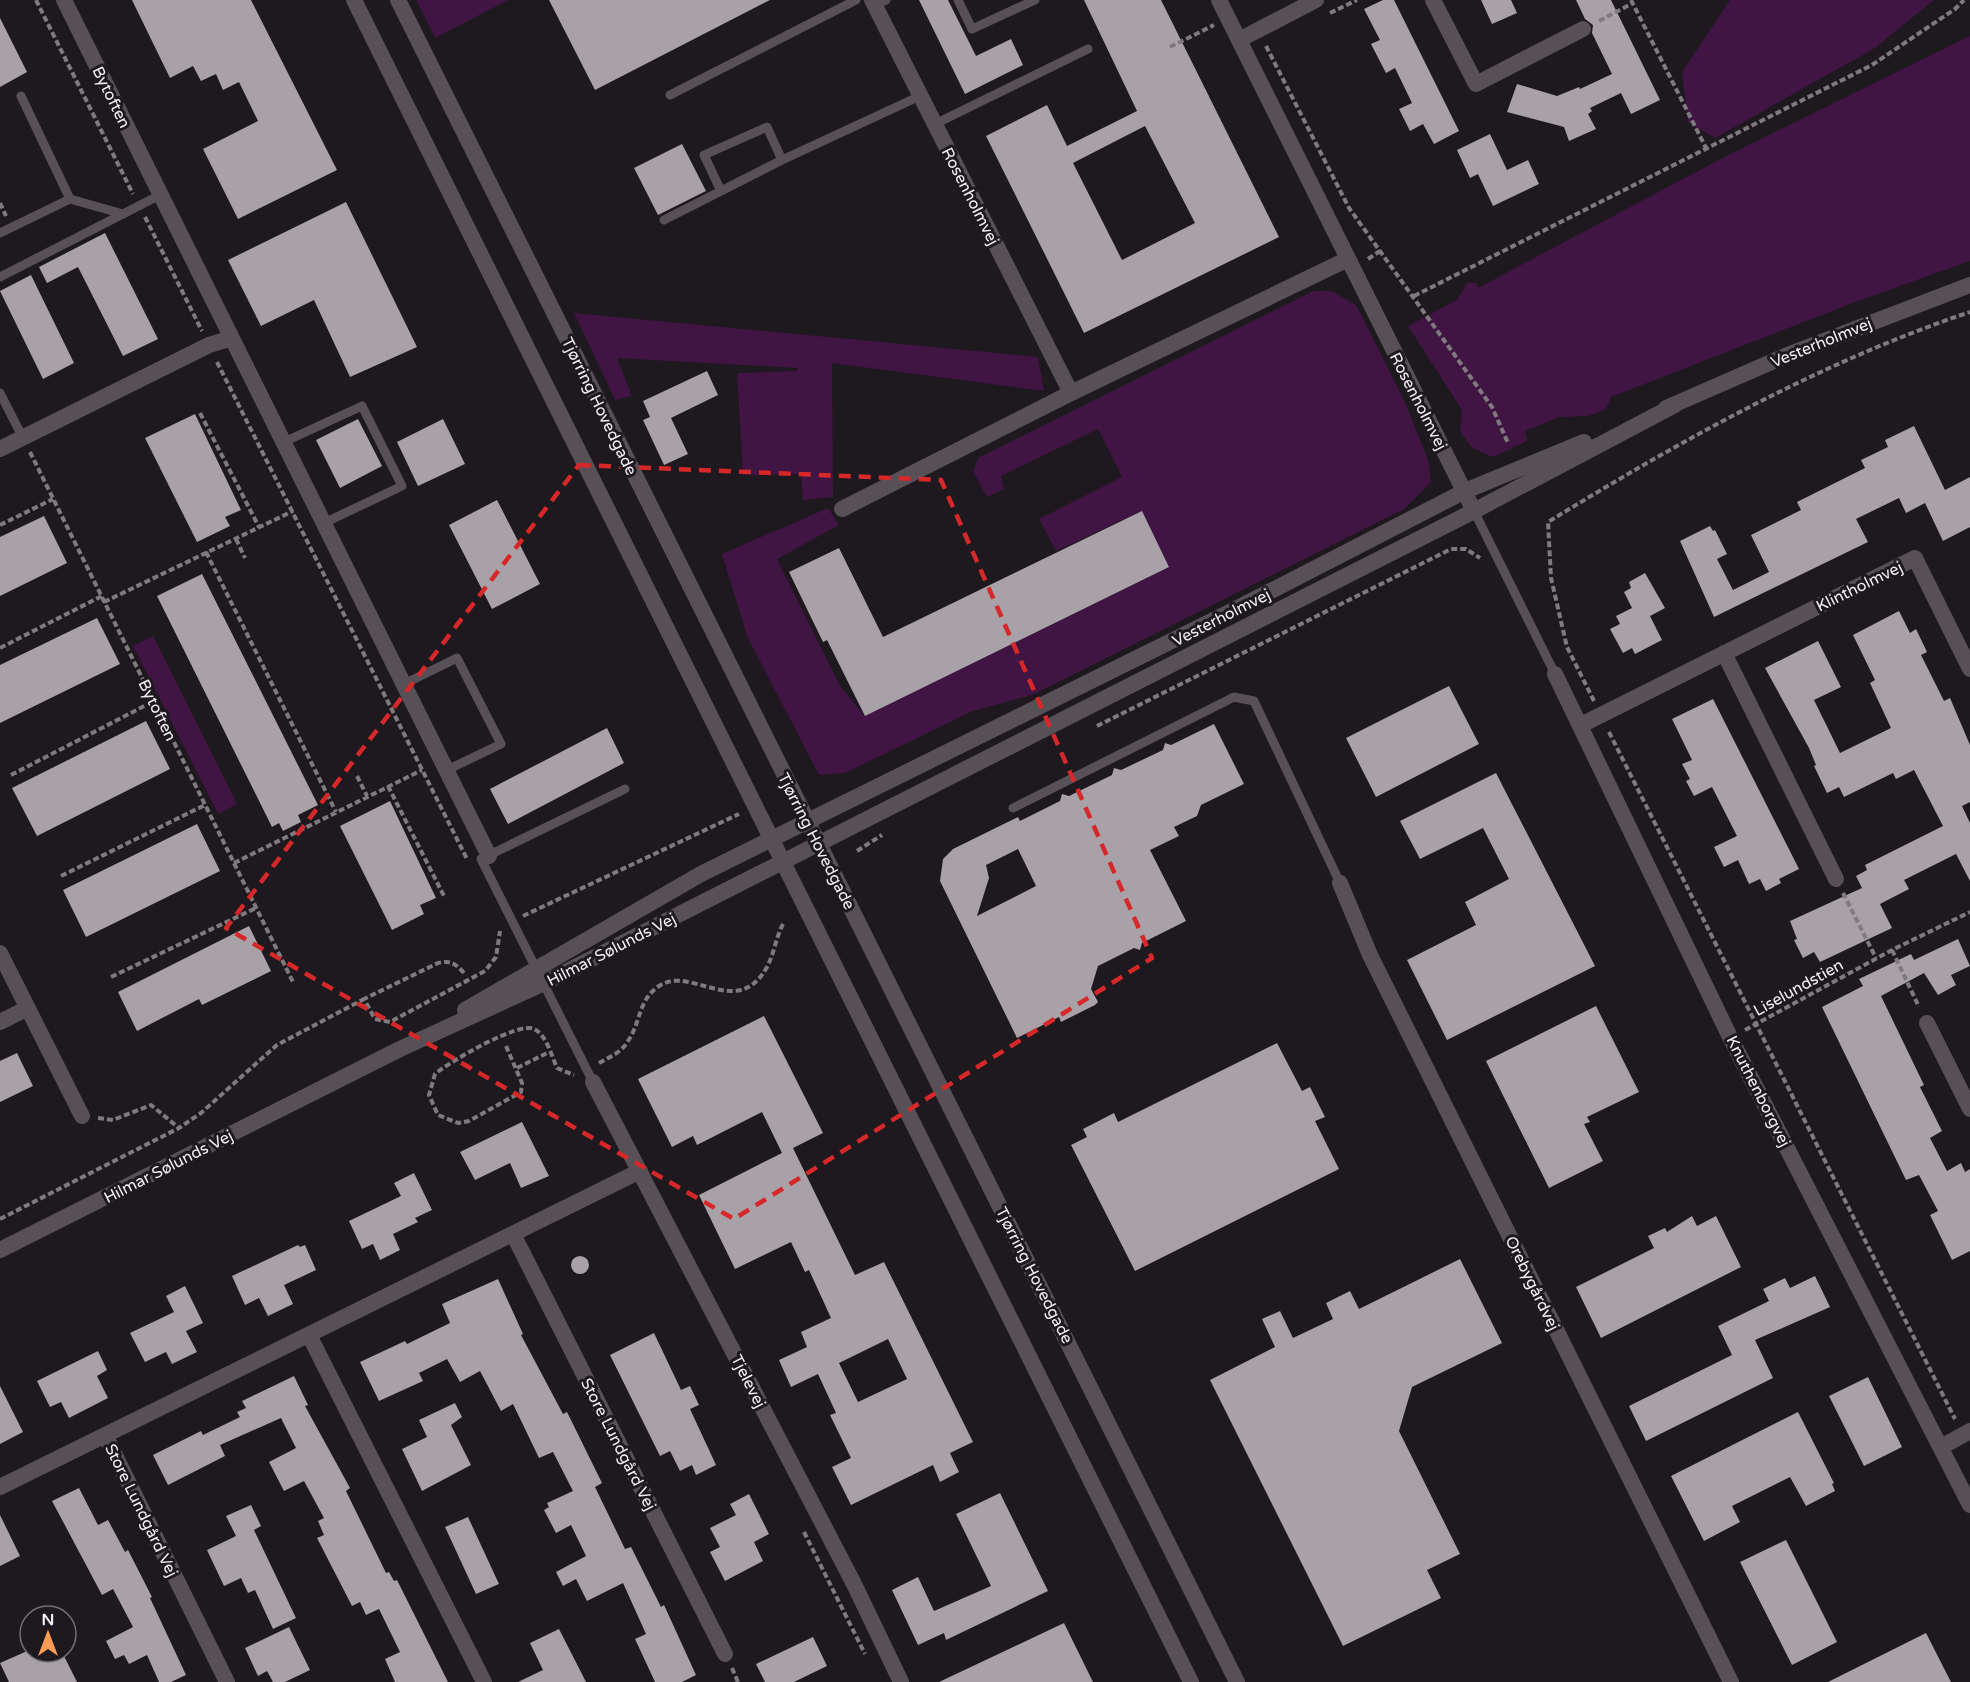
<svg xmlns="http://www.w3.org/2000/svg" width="1970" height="1682" viewBox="0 0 1970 1682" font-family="'Varela Round',sans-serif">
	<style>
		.green { fill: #401443 }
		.building { fill: #a8a1a8; fill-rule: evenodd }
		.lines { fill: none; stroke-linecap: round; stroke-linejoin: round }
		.path { stroke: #7e7a7e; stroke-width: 4; stroke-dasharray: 6 3; stroke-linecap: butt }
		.service { stroke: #575157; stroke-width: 9 }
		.minor { stroke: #575157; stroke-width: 16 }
		.tertiary { stroke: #575157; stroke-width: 16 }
		.secondary { stroke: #575157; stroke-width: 16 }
		.marked { fill: none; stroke: #d62828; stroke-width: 4.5; stroke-dasharray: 12 8; stroke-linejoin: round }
		.labels { text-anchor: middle; stroke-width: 6; stroke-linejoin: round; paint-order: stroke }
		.street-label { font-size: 16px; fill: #f3f0f3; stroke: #1e191e }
	</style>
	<rect width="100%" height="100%" fill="#1e191e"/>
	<path class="green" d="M416 0H508L435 38Z
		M1730 0H1934L1875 48 1715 138 1688 122 1682 72Z
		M1970 36V261L1850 304 1611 397 1606 409 1588 416 1559 417 1525 431 1527 441 1493 457 1471 447 1460 431 1462 410 1408 326 1457 300 1467 283H1476L1478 288 1728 155Z
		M1313 291H1331L1356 305 1405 402 1428 460 1431 482 1404 509 1032 695 973 711 845 773 819 775 747 636 722 554 828 508 839 525 777 559 840 686 865 716 1169 567 1142 511 1056 551 1039 519 1122 477 1098 429 1001 476 1004 489 987 497 973 471 978 458Z
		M574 313 1038 357 1044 391 832 363 833 497 803 500 801 474 743 475 737 373 797 371V368L617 358 632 396 615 400Z
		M153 636 237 804 218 814 133 646Z"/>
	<path class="building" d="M132 0H251L337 170 238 219 203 149 258 121 239 82 223 90 216 74 201 81 193 66 170 78Z
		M549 0H770L595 90Z
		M919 0H948L976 56 1011 39 1023 65 965 94Z
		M1084 0H1161L1279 237 1084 333 986 136 1047 105 1067 146 1137 111ZM1145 126 1195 223 1122 260 1073 163Z
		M1383 0H1394L1459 131 1434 144 1423 124 1410 131 1399 109 1412 103 1395 68 1386 73 1371 44 1380 40 1364 9Z
		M1481 0H1511L1517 13 1492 24Z
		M1576 0H1611L1660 100 1631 114 1621 93 1590 108 1592 111 1588 114 1596 129 1569 141 1564 127 1507 112 1517 84 1557 96 1579 87 1580 89 1612 74 1592 33 1593 25 1585 19Z
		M0 18 27 72 0 87Z
		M1490 134 1507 170 1528 160 1539 184 1493 206 1478 174 1470 178 1457 150Z
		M682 144 706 191 658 215 634 168Z
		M346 202 417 347 350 377 314 300 261 326 228 260Z
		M105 233 158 339 123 356 78 267 47 283 39 267Z
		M31 275 74 363 43 379 0 291Z
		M707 371 718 395 671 418 688 454 664 465 643 420 650 417 643 401Z
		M195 414 241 510 225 517 230 526 197 542 145 438Z
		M358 419 382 466 340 488 316 440Z
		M443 419 465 464 418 486 397 442Z
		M1914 426 1945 490 1970 477V527L1943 541 1925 503 1906 513 1899 498 1856 519 1868 542 1714 617 1680 541 1710 526 1713 531 1715 530 1727 554 1717 559 1733 590 1769 572 1751 535 1801 510 1797 502 1865 468 1861 460 1888 447 1885 440Z
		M497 500 540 584 492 609 449 525Z
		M1142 511 1169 567 865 716 827 640 823 642 789 572 839 548 883 637Z
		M44 516 67 563 0 596V537Z
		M1645 573 1665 608 1650 616 1662 640 1635 654 1632 648 1623 653 1610 629 1620 624 1616 616 1632 608 1624 592 1631 588 1629 582Z
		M202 574 318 805 298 815 301 822 283 831 279 823 272 827 157 596Z
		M1899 611 1910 633 1916 629 1927 652 1921 655 1944 701 1950 698 1970 745V802L1962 806 1970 823V881L1956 854 1904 880 1909 889 1880 904 1892 928 1820 962 1814 952 1803 958 1794 940 1797 939 1790 921 1862 888 1856 876 1867 870 1865 865 1943 826 1914 770 1896 779 1893 773 1844 797 1839 787 1827 793 1814 766 1816 765 1809 748 1765 668 1818 641 1841 687 1814 700 1840 753 1891 728 1870 683 1875 680 1853 635Z
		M97 618 120 664 0 723V665Z
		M1449 686 1479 744 1376 797 1346 738Z
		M1713 699 1799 869 1779 879 1781 883 1766 891 1760 879 1749 884 1738 860 1724 867 1714 847 1737 836 1712 787 1694 796 1686 781 1690 779 1682 764 1692 760 1672 719Z
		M146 721 170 769 37 836 12 788Z
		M1214 724 1244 784 1201 805 1197 816 1174 827 1179 836 1150 850 1186 921 1142 943 1140 950 1134 948 1098 966 1091 989 1098 1002 1095 1005 1061 1022 1059 1017 1017 1038 940 881 943 859 953 849 1018 817 1020 821 1060 801 1062 794 1069 796 1112 775 1114 768 1121 770 1163 750 1165 743 1171 745ZM1018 849 1036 886 977 916 989 878 986 865Z
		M607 728 624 763 508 824 490 789Z
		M1496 773 1595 966 1447 1040 1407 960 1476 925 1465 902 1509 879 1483 828 1420 859 1400 821Z
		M390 801 436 898 420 905 424 914 392 930 340 826Z
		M197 824 220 871 86 937 63 890Z
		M249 926 271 971 202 1005 199 999 137 1031 118 992Z
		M1958 939 1970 966 1951 975 1956 985 1938 995 1924 973 1881 996 1924 1085 1920 1087 1942 1131 1930 1138 1947 1171 1961 1163 1965 1172 1970 1169V1251L1952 1260 1930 1215 1938 1211 1919 1175 1906 1180 1822 1007 1863 986 1859 979 1911 954 1914 960Z
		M1596 1006 1639 1092 1587 1117 1590 1122 1584 1124 1603 1161 1549 1188 1486 1061Z
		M764 1016 823 1133 793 1148 855 1275 884 1262 973 1442 950 1453 959 1472 940 1482 933 1465 851 1505 832 1467 851 1458 830 1415 836 1413 818 1374 791 1387 779 1360 807 1347 801 1332 831 1318 809 1270 805 1272 791 1242 735 1269 699 1195 782 1153 762 1112 697 1145 693 1136 672 1147 638 1079ZM888 1339 907 1379 858 1402 839 1363Z
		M1277 1043 1302 1091 1310 1087 1325 1117 1315 1121 1339 1169 1135 1271 1071 1145 1087 1137 1083 1129 1114 1113 1118 1122Z
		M17 1053 33 1086 0 1102V1061Z
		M522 1122 549 1176 521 1188 510 1163 475 1180 460 1152Z
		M414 1173 432 1210 415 1218 418 1222 393 1234 400 1250 380 1260 373 1244 362 1249 349 1221 401 1196 394 1183Z
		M1692 1216 1697 1226 1716 1216 1741 1267 1601 1338 1576 1287 1654 1248 1648 1236 1665 1228 1667 1232Z
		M298 1245 300 1247 305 1245 316 1270 284 1285 293 1304 268 1316 259 1298 245 1305 232 1276Z
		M571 1265a9 9 0 1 1 18 0a9 9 0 1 1-18 0Z
		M1460 1259 1502 1343 1412 1387 1399 1431 1460 1554 1427 1570 1441 1598 1343 1646 1210 1380 1275 1347 1262 1319 1280 1311 1293 1338 1333 1319 1326 1303 1350 1291 1359 1309Z
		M1815 1276 1830 1307 1755 1340 1773 1378 1646 1441 1629 1406 1732 1355 1718 1326 1769 1301 1763 1289 1785 1278 1790 1288Z
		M498 1279 523 1334 521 1335 563 1414 567 1412 602 1483 595 1487 625 1549 631 1547 661 1607 664 1605 696 1675 682 1682H655L635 1639 646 1634 623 1583 587 1601 576 1579 563 1586 556 1572 586 1556 571 1525 556 1533 544 1510 549 1507 547 1503 573 1491 553 1452 539 1458 513 1404 501 1411 480 1371 460 1382 447 1359 419 1373 423 1381 379 1401 360 1362 405 1341 407 1344 450 1323 442 1304Z
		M185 1286 203 1323 186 1331 197 1352 172 1364 166 1352 145 1362 130 1333 174 1312 166 1296Z
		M654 1333 681 1390 690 1386 699 1405 690 1409 716 1465 696 1475 692 1465 680 1471 670 1451 660 1456 610 1355Z
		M98 1351 107 1370 97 1376 108 1398 69 1418 61 1402 50 1407 37 1381Z
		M294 1376 308 1405 305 1406 350 1488 346 1491 386 1573 389 1572 394 1581 397 1580 448 1682H395L385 1659 400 1652 379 1609 366 1615 360 1602 352 1606 317 1538 324 1535 318 1521 324 1518 304 1481 284 1491 269 1462 296 1448 281 1418 220 1445 225 1456 168 1485 153 1455 201 1431 203 1435 240 1417 237 1412 246 1408 242 1401Z
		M1868 1377 1902 1447 1864 1466 1829 1396Z
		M0 1386 23 1432 0 1444Z
		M455 1403 462 1417 451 1425 471 1465 422 1491 402 1449 427 1437 419 1420Z
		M1798 1412 1834 1483 1832 1484 1835 1491 1806 1506 1790 1477 1732 1506 1740 1522 1704 1541 1671 1476Z
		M79 1488 98 1525 108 1520 125 1552 128 1550 152 1597 150 1598 186 1675 171 1682H159L147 1655 129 1664 124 1655 115 1659 106 1641 133 1627 113 1589 102 1595 52 1501Z
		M1000 1493 1048 1591 946 1640 944 1633 918 1645 892 1590 918 1577 934 1611 991 1586 956 1514Z
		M749 1494 769 1534 754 1542 763 1561 725 1581 710 1552 720 1547 710 1528 736 1515 730 1504Z
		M251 1505 261 1526 254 1530 296 1618 273 1629 255 1590 248 1593 241 1578 224 1586 207 1550 236 1536 226 1516Z
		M0 1515 20 1556 0 1566Z
		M468 1517 499 1584 476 1594 445 1527Z
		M1786 1540 1837 1642 1792 1665 1740 1562Z
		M1064 1623 1093 1682H939Z
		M289 1627 310 1670 285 1682H273L267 1671 258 1676 245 1648Z
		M559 1629 586 1682H518L543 1670 530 1643Z
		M1926 1633 1951 1682H1828Z
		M813 1637 827 1666 794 1682H765L756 1664Z
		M25 1652H62L77 1682H9L0 1663Z"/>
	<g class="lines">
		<path class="path" d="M36 0 133 194
			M1631 0 1707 150
			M1330 13 1357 0
			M1599 21 1633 3
			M1266 46 1349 208 1492 407 1508 443
			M1170 47 1214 25
			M0 203 6 216
			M145 217 202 331
			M1368 259 1380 251
			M1414 296 1872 65 1955 9 1964 0
			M217 362 467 859
			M200 413 259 527
			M30 452 293 982
			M0 525 53 499
			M236 539 245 558
			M206 552 336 812
			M104 602 293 511
			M0 648 102 596
			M1594 701 1567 647 1551 578 1548 522C1682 440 1821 362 1970 312
			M1097 726 1451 549H1466L1480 558
			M1609 732 1955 1419
			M11 775 154 701
			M357 776 367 796
			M388 786 444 896
			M857 851 882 835
			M234 863 422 770
			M61 876 205 805
			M1843 893 1876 958
			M523 916 739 814
			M1892 950 1919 1007
			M464 973C456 964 451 960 438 963L364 999 375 1019 390 1022 485 971 496 957 500 931
			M111 977 256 908
			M1745 1030 1892 950 1970 912
			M506 1046 522 1083 521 1092 469 1121 458 1123 438 1115 429 1095 435 1074C449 1062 519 1021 534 1029 546 1034 552 1057 557 1068L574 1075
			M599 1063C610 1057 622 1052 628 1041 641 1022 638 1000 659 986 691 964 737 1021 767 967 774 954 776 937 783 924
			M517 1068 549 1052
			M98 1118 113 1120 151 1105 179 1128
			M0 1219 179 1128 201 1113 277 1045 364 999
			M804 1532 865 1654
			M732 1668 738 1682"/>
		<path class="service" d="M958 0 972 29 1035 0
			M874 5 886 0
			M670 95 856 0
			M21 96 70 199 123 214
			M935 124 1088 49
			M721 191 704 155 767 127 782 160
			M664 220 782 160 920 96
			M0 233 70 199
			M0 277 160 195
			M0 393 23 438
			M284 442 362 406 402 486 324 523
			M1474 511 1555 674
			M404 684 457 658 501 744 447 770
			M1013 808 1234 697 1254 701 1340 883
			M593 1082 481 859 625 789"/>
		<path class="minor" d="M64 0 489 856
			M872 0 1071 393
			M1219 0 1474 511
			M1433 0 1476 84 1583 29
			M1239 40 1316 0
			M0 449 209 345 232 338
			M842 509 1071 393 1348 259
			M1724 653 1836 879
			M1555 674 1730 1037 1970 1505
			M1581 725 1915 558 1970 669
			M1340 883 1370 955 1731 1682
			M0 953 82 1116
			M0 1022 28 1008
			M1927 1023 1970 1109
			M593 1082 854 1584 901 1682
			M513 1234 725 1654
			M309 1335 484 1682
			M105 1435 227 1682
			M1941 1447 1970 1431
			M0 1487 640 1171"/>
		<path class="tertiary" d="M1666 408 1785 356 1970 285
			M465 1010 701 874 1228 613 1465 491 1584 442
			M0 1250 400 1049 542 984 1474 511 1675 405"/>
		<path class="secondary" d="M354 0 1191 1682
			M398 0 1237 1682"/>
	</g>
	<path class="marked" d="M579 465 941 480 1152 958 734 1219 226 928Z"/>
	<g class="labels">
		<g class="street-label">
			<text transform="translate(112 97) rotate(64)" y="6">Bytoften</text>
			<text transform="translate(971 196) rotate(63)" y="6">Rosenholmvej</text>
			<text transform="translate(1821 342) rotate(-22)" y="6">Vesterholmvej</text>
			<text transform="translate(1419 401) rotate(63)" y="6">Rosenholmvej</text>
			<text transform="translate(600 406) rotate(64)" y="6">Tjørring Hovedgade</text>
			<text transform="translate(1859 586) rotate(-26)" y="6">Klintholmvej</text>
			<text transform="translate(1221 617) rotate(-27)" y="6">Vesterholmvej</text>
			<text transform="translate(158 710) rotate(64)" y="6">Bytoften</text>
			<text transform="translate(817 841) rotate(63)" y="6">Tjørring Hovedgade</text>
			<text transform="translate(611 949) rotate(-27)" y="6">Hilmar Sølunds Vej</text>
			<text transform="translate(1798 987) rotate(-29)" y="6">Liselundstien</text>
			<text transform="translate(1759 1091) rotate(63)" y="6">Knuthenborgvej</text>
			<text transform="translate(168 1166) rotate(-27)" y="6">Hilmar Sølunds Vej</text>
			<text transform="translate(1035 1275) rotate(63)" y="6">Tjørring Hovedgade</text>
			<text transform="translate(1533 1283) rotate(64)" y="6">Orebygårdvej</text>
			<text transform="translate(749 1381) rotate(63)" y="6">Tjelevej</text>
			<text transform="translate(619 1444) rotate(63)" y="6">Store Lundgård Vej</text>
			<text transform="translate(142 1510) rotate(64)" y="6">Store Lundgård Vej</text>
		</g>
	</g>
	<g transform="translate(48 1634)"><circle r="28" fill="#1e191e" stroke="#736f73" stroke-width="1.5"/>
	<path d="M0-4.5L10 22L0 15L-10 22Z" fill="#fc9d53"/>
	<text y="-9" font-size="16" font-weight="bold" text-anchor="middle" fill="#f3f0f3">N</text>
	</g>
</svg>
